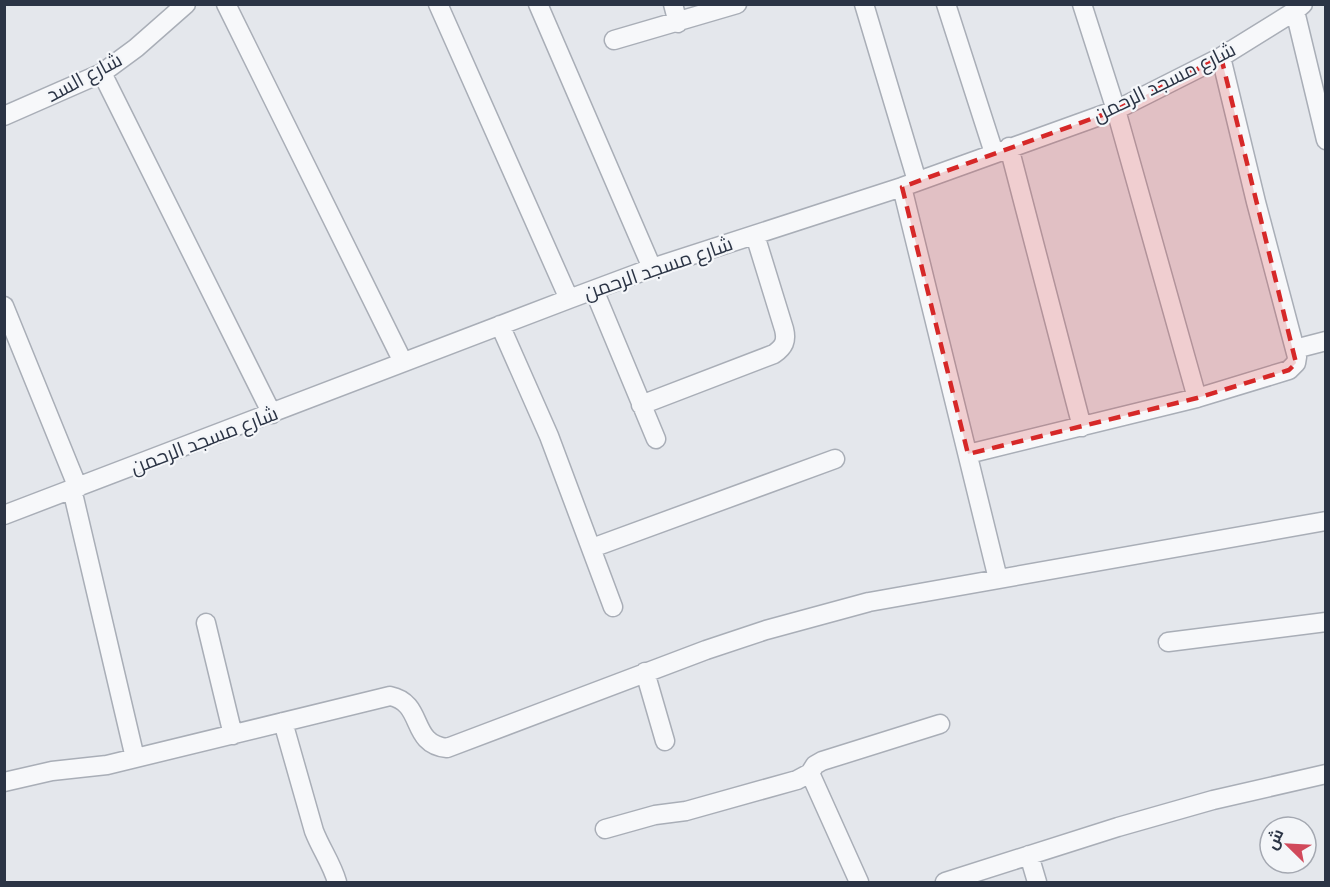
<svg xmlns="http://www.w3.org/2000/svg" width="1330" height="887" viewBox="0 0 1330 887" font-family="Cabin,Cairo,sans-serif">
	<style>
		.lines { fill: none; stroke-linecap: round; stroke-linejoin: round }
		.street-casing { stroke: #a9aeb7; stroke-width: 21 }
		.street { stroke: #f7f8fa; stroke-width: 18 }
		.marked { fill: #d62828; fill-opacity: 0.2; stroke: #d62828; stroke-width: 4.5; stroke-dasharray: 12 8; stroke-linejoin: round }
		.labels { text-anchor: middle; stroke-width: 4.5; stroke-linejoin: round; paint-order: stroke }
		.street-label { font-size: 20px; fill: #2b3445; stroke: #f4f6f9 }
	</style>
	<rect width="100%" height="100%" fill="#e4e7ec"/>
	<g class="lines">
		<g class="street-casing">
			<path id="street" d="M226 4 403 362
				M438 4 569 299
				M538 4 652 268
				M673 4 678 23
				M864 4 917 181
				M946 4 994 153
				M1082 4 1116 110 1197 398
				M1295 11 1326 140
				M614 40 737 4
				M102 73 272 414
				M4 116 102 73 136 48 186 4
				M1009 147 1082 427
				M902 187 998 579
				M594 290 656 439
				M4 306 78 488
				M500 325 549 436 613 607
				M1295 349 1326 341
				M641 405 774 354C784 347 787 341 784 329L755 235
				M968 454 1197 398 1289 370 1296 363 1297 357 1256 202 1221 57
				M72 489 135 758
				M4 515 569 299 652 268 902 187 1116 110 1221 57 1295 11 1303 4
				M592 548 835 459
				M206 623 233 735
				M1168 642 1326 622
				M645 672 665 741
				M283 722 314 831C321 849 332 864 337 882
				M810 773 859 882
				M4 782 52 771 107 765 390 696C425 703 409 744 447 748L706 650 766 630 869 602 1326 521
				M605 829 655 815 686 811 797 780 810 773 815 765 822 761 940 724
				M1029 855 1037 882
				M945 882 1118 827 1213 800 1326 774"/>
		</g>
		<use href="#street" class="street"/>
	</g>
	<path class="marked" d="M1221 57 1296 363 1289 370 1197 398 968 454 902 187 1116 110Z"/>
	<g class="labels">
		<g class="street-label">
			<text transform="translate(84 77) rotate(-28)" y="7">شارع السد</text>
			<text transform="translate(1164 82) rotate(-26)" y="7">شارع مسجد الرحمن</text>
			<text transform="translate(658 268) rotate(-19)" y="7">شارع مسجد الرحمن</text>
			<text transform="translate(204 440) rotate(-21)" y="7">شارع مسجد الرحمن</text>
		</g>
	</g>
	<rect width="1330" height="887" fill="none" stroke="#2b3445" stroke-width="12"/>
	<g transform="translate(1288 845) rotate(294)"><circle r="28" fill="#f4f6f9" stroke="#a4a8b1" stroke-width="1.5"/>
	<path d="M0-4.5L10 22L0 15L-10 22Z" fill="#d1495b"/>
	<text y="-9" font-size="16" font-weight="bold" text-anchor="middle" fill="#2b3445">ش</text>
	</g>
</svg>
